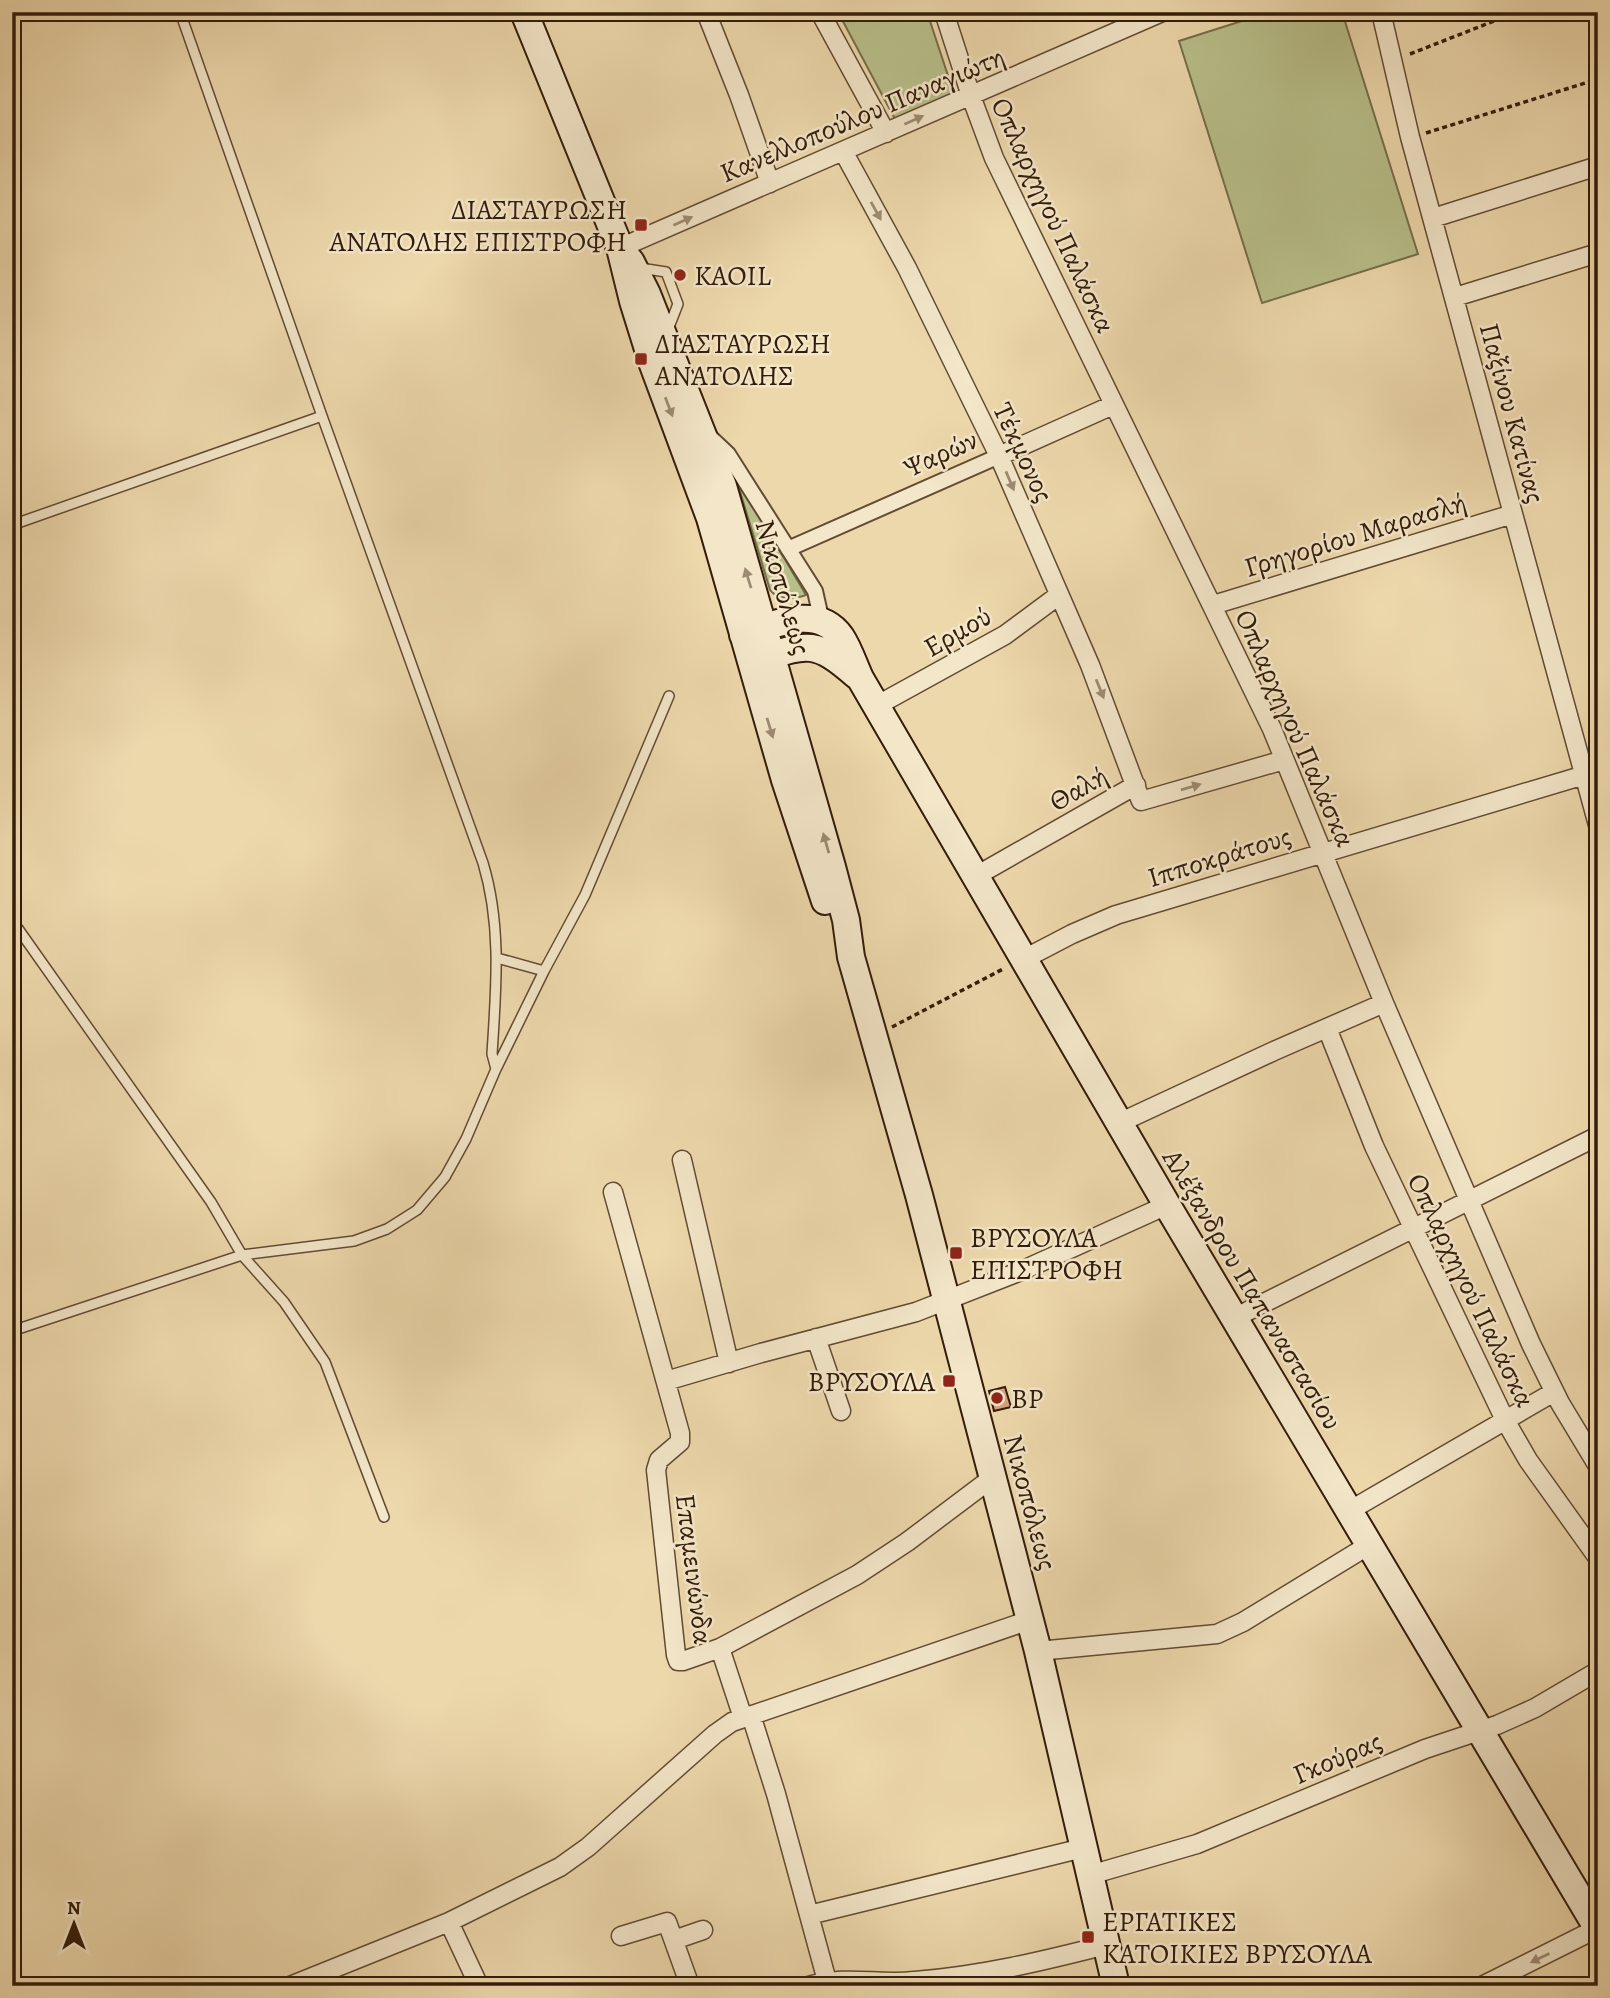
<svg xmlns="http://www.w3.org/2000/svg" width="1610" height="1998" viewBox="0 0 1610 1998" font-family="Alegreya,serif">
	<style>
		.green { fill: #b8bf8a; stroke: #766e4a; stroke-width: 2 }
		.building { fill: #d7a281; stroke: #331c0a; stroke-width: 2 }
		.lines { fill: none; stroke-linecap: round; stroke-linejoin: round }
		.service-casing { stroke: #624b32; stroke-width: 12 }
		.pedestrian-casing { stroke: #624b32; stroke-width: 18 }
		.minor-casing { stroke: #624b32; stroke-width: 21 }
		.secondary-casing { stroke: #331c0a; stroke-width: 30 }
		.path { stroke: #331c0a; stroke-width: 3.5; stroke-dasharray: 5 3.5; stroke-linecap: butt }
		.service { stroke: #f3e6c9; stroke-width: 9 }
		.pedestrian { stroke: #f3e6c9; stroke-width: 14 }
		.minor { stroke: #f3e6c9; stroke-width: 18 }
		.secondary { stroke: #f3e6c9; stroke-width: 26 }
		.oneway { fill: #9d8b73 }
		.poi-dot { fill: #8f2418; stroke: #f3e6c9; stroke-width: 2.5 }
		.labels { text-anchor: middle; stroke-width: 5; stroke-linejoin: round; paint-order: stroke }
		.street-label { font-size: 28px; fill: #331c0a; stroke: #f3e6c9 }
		.poi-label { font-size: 28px; fill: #331c0a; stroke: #f3e6c9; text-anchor: start }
	</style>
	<rect width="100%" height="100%" fill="#edd8ac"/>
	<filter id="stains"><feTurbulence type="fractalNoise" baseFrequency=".00286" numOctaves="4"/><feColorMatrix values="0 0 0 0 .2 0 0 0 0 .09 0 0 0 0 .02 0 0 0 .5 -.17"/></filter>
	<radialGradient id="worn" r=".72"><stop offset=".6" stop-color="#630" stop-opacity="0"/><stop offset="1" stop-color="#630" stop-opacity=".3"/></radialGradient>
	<path class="green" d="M838 12H927L955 97 896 121Z
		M1270 12H1342L1418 254 1262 303 1179 41Z
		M735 475 806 595C794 599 779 601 770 590Z"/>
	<path class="building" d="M1005 1387 1011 1407 994 1411 989 1391Z"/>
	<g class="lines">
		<g class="service-casing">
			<path id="service" d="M180 12 322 416 483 863C502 926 496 990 492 1054L496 1069
				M640 268 666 272 678 304 667 332
				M12 525 322 416
				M12 920 211 1202 242 1255 284 1302 325 1362 384 1517
				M497 958 544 971
				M12 1331 242 1255 354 1241 387 1229 417 1210 445 1177 466 1139 496 1069 544 971 585 895 669 696"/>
		</g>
		<g class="pedestrian-casing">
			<path id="pedestrian" d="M710 437 728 454 815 591 822 622
				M788 549 999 456"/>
		</g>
		<g class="minor-casing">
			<path id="minor" d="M706 12 739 95 770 183
				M820 12 886 133
				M944 12 971 96 994 158 1272 729 1384 1003 1531 1344 1560 1403 1598 1466
				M1381 12 1410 137 1598 825
				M843 151 907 268 999 456 1090 665 1141 801 1284 760
				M1433 218 1598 166
				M620 248 1162 12
				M1455 297 1598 253
				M999 456 1113 405
				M1213 605 1513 514
				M876 706 1005 635 1059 595
				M976 876 1136 785
				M1024 959 1072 934 1116 915 1598 771
				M1327 1028 1374 1146 1505 1420 1528 1460 1598 1558
				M1119 1123 1274 1051 1384 1003
				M682 1160 729 1363
				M613 1192 680 1433V1442L659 1460 656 1470 676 1655 678 1661H683L720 1648 743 1718
				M1234 1318 1598 1136
				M816 1338 841 1411
				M666 1381 761 1353 916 1312 1021 1271 1167 1205
				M1349 1511 1554 1392
				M720 1648 857 1575 907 1542 992 1478
				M1038 1651 1217 1634 1243 1622 1369 1545
				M751 1715 776 1794 809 1915
				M1090 1875 1197 1844 1425 1749 1497 1725 1535 1708 1598 1671
				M449 1922 479 1986
				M621 1936 667 1922 690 1986
				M674 1940 703 1930
				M827 1981 809 1915 1083 1848
				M290 1986 449 1922 560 1867 588 1847 715 1734 732 1722 1030 1620
				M808 1986C848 1975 876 1985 915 1981 981 1976 1043 1961 1106 1945
				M1482 1986 1598 1928"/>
		</g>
		<g class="secondary-casing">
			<path id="secondary" d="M524 12 620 248 633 301 652 362 710 518 785 780 825 901
				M620 248 631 262 647 294 723 486 832 867 846 920 851 957 919 1195 1038 1651 1116 1986
				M743 635C773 625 817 603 841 637 849 649 854 665 860 678L1167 1205 1598 1929
				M755 661C806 644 814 638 856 675"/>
		</g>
		<path class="path" d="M1410 54 1517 12
			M1426 133 1598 79
			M892 1027 1003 969"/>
		<use href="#service" class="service"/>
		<use href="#pedestrian" class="pedestrian"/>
		<use href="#minor" class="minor"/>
		<use href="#secondary" class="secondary"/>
	</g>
	<defs><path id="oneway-solid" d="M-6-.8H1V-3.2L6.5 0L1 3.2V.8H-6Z" transform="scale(1.75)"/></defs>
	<g class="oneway">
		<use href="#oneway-solid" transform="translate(914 120) rotate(-24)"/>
		<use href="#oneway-solid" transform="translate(876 211) rotate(61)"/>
		<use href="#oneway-solid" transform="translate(683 221) rotate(-24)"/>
		<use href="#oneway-solid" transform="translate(669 407) rotate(69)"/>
		<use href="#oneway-solid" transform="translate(1010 481) rotate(67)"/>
		<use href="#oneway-solid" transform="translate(748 578) rotate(-107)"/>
		<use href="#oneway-solid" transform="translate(1100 689) rotate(68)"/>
		<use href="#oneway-solid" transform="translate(770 728) rotate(73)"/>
		<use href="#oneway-solid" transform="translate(1191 787) rotate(-16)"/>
		<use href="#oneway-solid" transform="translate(826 843) rotate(-106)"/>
		<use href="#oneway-solid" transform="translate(1540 1958) rotate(154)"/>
	</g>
	<g class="poi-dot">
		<rect x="634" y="218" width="14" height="14" rx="3.5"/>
		<circle cx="680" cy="275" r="7"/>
		<rect x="634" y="352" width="14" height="14" rx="3.5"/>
		<rect x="949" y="1246" width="14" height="14" rx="3.5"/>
		<rect x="942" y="1374" width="14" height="14" rx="3.5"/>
		<circle cx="997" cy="1398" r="7"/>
		<rect x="1081" y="1930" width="14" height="14" rx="3.5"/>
	</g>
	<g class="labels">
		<g class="street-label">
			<text transform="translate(862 114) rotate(-23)" y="10">Κανελλοπούλου Παναγιώτη</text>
			<text transform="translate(1054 215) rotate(65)" y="10">Οπλαρχηγού Παλάσκα</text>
			<text transform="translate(1513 413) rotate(75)" y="10">Παξίνου Κατίνας</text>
			<text transform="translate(1024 452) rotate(65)" y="10">Τέκμονος</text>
			<text transform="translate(940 453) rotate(-24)" y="10">Ψαρών</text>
			<text transform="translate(1355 534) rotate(-17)" y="10">Γρηγορίου Μαρασλή</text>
			<text transform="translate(784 587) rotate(74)" y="10">Νικοπόλεως</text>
			<text transform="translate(957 631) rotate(-30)" y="10">Ερμού</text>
			<text transform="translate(1296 728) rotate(66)" y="10">Οπλαρχηγού Παλάσκα</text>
			<text transform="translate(1078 788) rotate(-30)" y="10">Θαλή</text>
			<text transform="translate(1219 856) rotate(-17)" y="10">Ιπποκράτους</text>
			<text transform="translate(1253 1289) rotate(59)" y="10">Αλέξανδρου Παπαναστασίου</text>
			<text transform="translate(1472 1290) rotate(64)" y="10">Οπλαρχηγού Παλάσκα</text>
			<text transform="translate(1031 1502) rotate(75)" y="10">Νικοπόλεως</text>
			<text transform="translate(695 1569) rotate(83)" y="10">Επαμεινώνδα</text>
			<text transform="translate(1337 1757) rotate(-23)" y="10">Γκούρας</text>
		</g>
		<g class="poi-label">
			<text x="627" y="219" text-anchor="end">ΔΙΑΣΤΑΥΡΩΣΗ<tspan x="627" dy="32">ΑΝΑΤΟΛΗΣ ΕΠΙΣΤΡΟΦΗ</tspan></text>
			<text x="694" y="285">KAOIL</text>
			<text x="655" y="353">ΔΙΑΣΤΑΥΡΩΣΗ<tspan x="655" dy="32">ΑΝΑΤΟΛΗΣ</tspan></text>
			<text x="970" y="1247">ΒΡΥΣΟΥΛΑ<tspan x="970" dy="32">ΕΠΙΣΤΡΟΦΗ</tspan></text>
			<text x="935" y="1391" text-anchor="end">ΒΡΥΣΟΥΛΑ</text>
			<text x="1011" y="1408">BP</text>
			<text x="1102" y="1931">ΕΡΓΑΤΙΚΕΣ<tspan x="1102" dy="32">ΚΑΤΟΙΚΙΕΣ ΒΡΥΣΟΥΛΑ</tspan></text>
		</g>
	</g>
	<rect width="1610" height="1998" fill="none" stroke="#edd8ac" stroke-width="42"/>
	<rect x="14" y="14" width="1582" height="1970" fill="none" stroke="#331c0a" stroke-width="3.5"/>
	<rect x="21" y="21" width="1568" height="1956" fill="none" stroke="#331c0a" stroke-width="2"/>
	<g transform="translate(74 1924)" stroke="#f3e6c9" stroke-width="5" paint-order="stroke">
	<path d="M0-5L12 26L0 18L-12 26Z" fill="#331c0a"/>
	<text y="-10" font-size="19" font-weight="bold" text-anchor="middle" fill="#331c0a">N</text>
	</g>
	<rect width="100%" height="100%" filter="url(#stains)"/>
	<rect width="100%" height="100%" fill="url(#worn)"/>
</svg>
